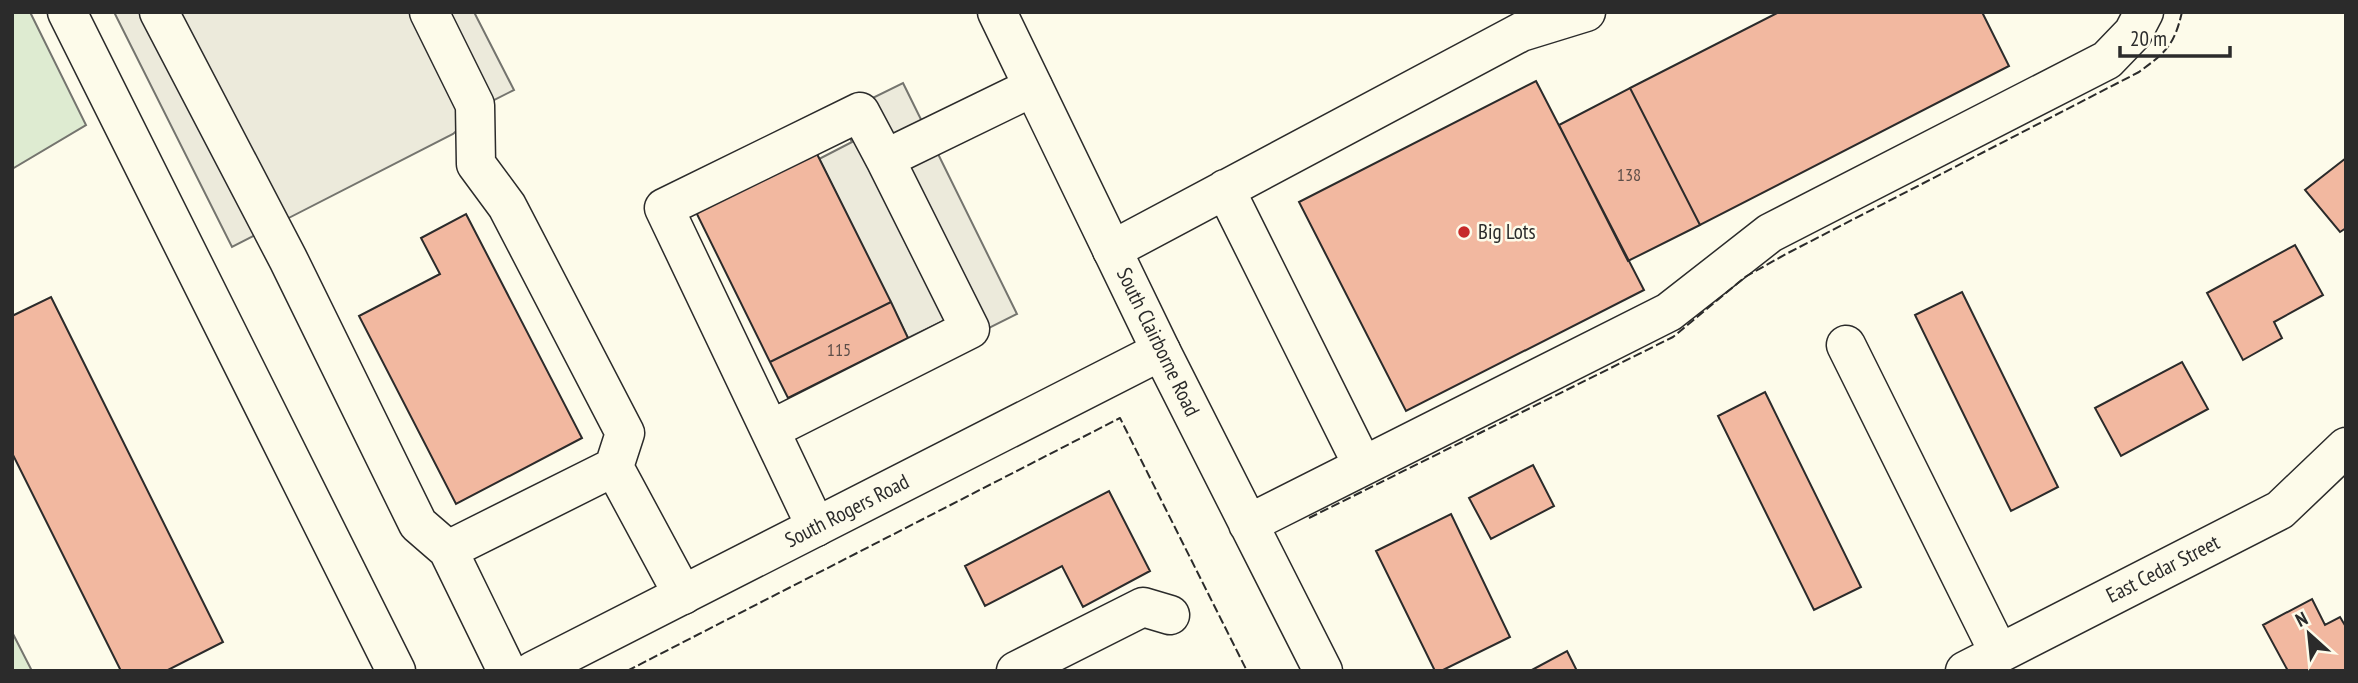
<svg xmlns="http://www.w3.org/2000/svg" width="2358" height="683" viewBox="0 0 2358 683" font-family="'PT Sans Narrow',sans-serif">
	<style>
		.grass { fill: #deebd1; stroke: #74746e; stroke-width: 2 }
		.parking { fill: #eceadb; stroke: #74746e; stroke-width: 2 }
		.building { fill: #f2b8a0; stroke: #2b2b2b; stroke-width: 2 }
		.lines { fill: none; stroke-linecap: round; stroke-linejoin: round }
		.minor-casing { stroke: #2b2b2b; stroke-width: 41 }
		.major-casing { stroke: #2b2b2b; stroke-width: 41 }
		.minor { stroke: #fdfbea; stroke-width: 38 }
		.major { stroke: #fdfbea; stroke-width: 38 }
		.fence { stroke: #2b2b2b; stroke-width: 2; stroke-dasharray: 9 3.5; stroke-linecap: butt }
		.poi-dot { fill: #c62828; stroke: #fdfbea; stroke-width: 2.5 }
		.labels { text-anchor: middle; stroke-width: 5; stroke-linejoin: round; paint-order: stroke }
		.number-label { font-size: 18px; fill: #5d4e48 }
		.poi-label { font-size: 21px; fill: #2b2b2b; stroke: #fdfbea; text-anchor: start }
		.street-label { font-size: 21px; fill: #2b2b2b; stroke: #fdfbea }
	</style>
	<rect width="100%" height="100%" fill="#fdfbea"/>
	<path class="grass" d="M12 12H30L86 125 12 169Z
		M12 632 32 671H12Z"/>
	<path class="parking" d="M114 12H474L514 90 488 103 453 134 232 247Z
		M903 83 1017 314 957 344 945 320 908 338 819 159 852 142 838 115Z"/>
	<path class="building" d="M1779 12H1982L2009 66 1700 225 1630 88Z
		M1536 81 1644 290 1406 411 1299 202Z
		M1630 88 1700 225 1628 261 1559 125Z
		M812 144 891 302 770 362 692 204Z
		M2346 158V228L2340 232 2305 190Z
		M466 214 582 438 456 504 359 316 440 274 421 238Z
		M2295 245 2323 295 2274 322 2282 338 2243 360 2207 293Z
		M1962 292 2058 487 2011 511 1915 315Z
		M51 297 223 642 166 671H121L12 453V316Z
		M891 302 908 338 788 398 770 362Z
		M2182 362 2208 409 2121 456 2095 408Z
		M1765 392 1861 587 1814 610 1718 416Z
		M1533 465 1554 506 1491 539 1469 498Z
		M1109 491 1150 571 1083 607 1062 566 985 606 965 566Z
		M1451 514 1510 637 1441 671H1435L1376 551Z
		M2312 599 2325 625 2340 617 2346 627V671H2288L2263 625Z
		M1567 651 1577 671H1530Z"/>
	<g class="lines">
		<g class="minor-casing">
			<path id="minor" d="M67 12 396 671
				M159 12 288 259 418 524 448 550 507 671
				M429 12 475 105 476 164 507 206 625 433 614 467 683 595
				M1225 189 1363 466
				M1112 250 1521 32 1586 12
				M1846 345 1999 653
				M1161 351 1323 671
				M770 430 970 329 885 159
				M1248 524 1669 312 1770 233 2107 60 2133 33 2144 12
				M816 527 664 208 860 112 885 159 1033 87
				M448 550 614 467
				M1016 671 1143 607 1170 615
				M1965 671 2280 510 2346 447"/>
		</g>
		<g class="major-casing">
			<path id="major" d="M533 671 1161 351 997 12"/>
		</g>
		<use href="#minor" class="minor"/>
		<use href="#major" class="major"/>
		<path class="fence" d="M1309 518 1673 337 1745 277 1786 254 2139 72C2166 52 2174 46 2182 12
			M627 671 1120 418 1247 671"/>
	</g>
	<circle class="poi-dot" cx="1464" cy="232" r="7"/>
	<g class="labels">
		<g class="number-label">
			<text x="1629" y="181">138</text>
			<text x="839" y="356">115</text>
		</g>
		<g class="poi-label">
			<text x="1478" y="239">Big Lots</text>
		</g>
		<g class="street-label">
			<text transform="translate(1158 342) rotate(64)" y="7">South Clairborne Road</text>
			<text transform="translate(847 511) rotate(-27)" y="7">South Rogers Road</text>
			<text transform="translate(2163 569) rotate(-27)" y="7">East Cedar Street</text>
		</g>
	</g>
	<rect width="2358" height="683" fill="none" stroke="#2b2b2b" stroke-width="28"/>
	<g transform="translate(2309 634) rotate(333)" stroke="#fdfbea" stroke-width="5" paint-order="stroke">
	<path d="M0-5L12 26L0 18L-12 26Z" fill="#2b2b2b"/>
	<text y="-10" font-size="19" font-weight="bold" text-anchor="middle" fill="#2b2b2b">N</text>
	</g>
	<path d="M2120 46v10h110v-10" fill="none" stroke="#2b2b2b" stroke-width="3.5"/>
	<text x="2130" y="46" font-size="21" fill="#2b2b2b" stroke="#fdfbea" stroke-width="5" paint-order="stroke">20 m</text>
</svg>
